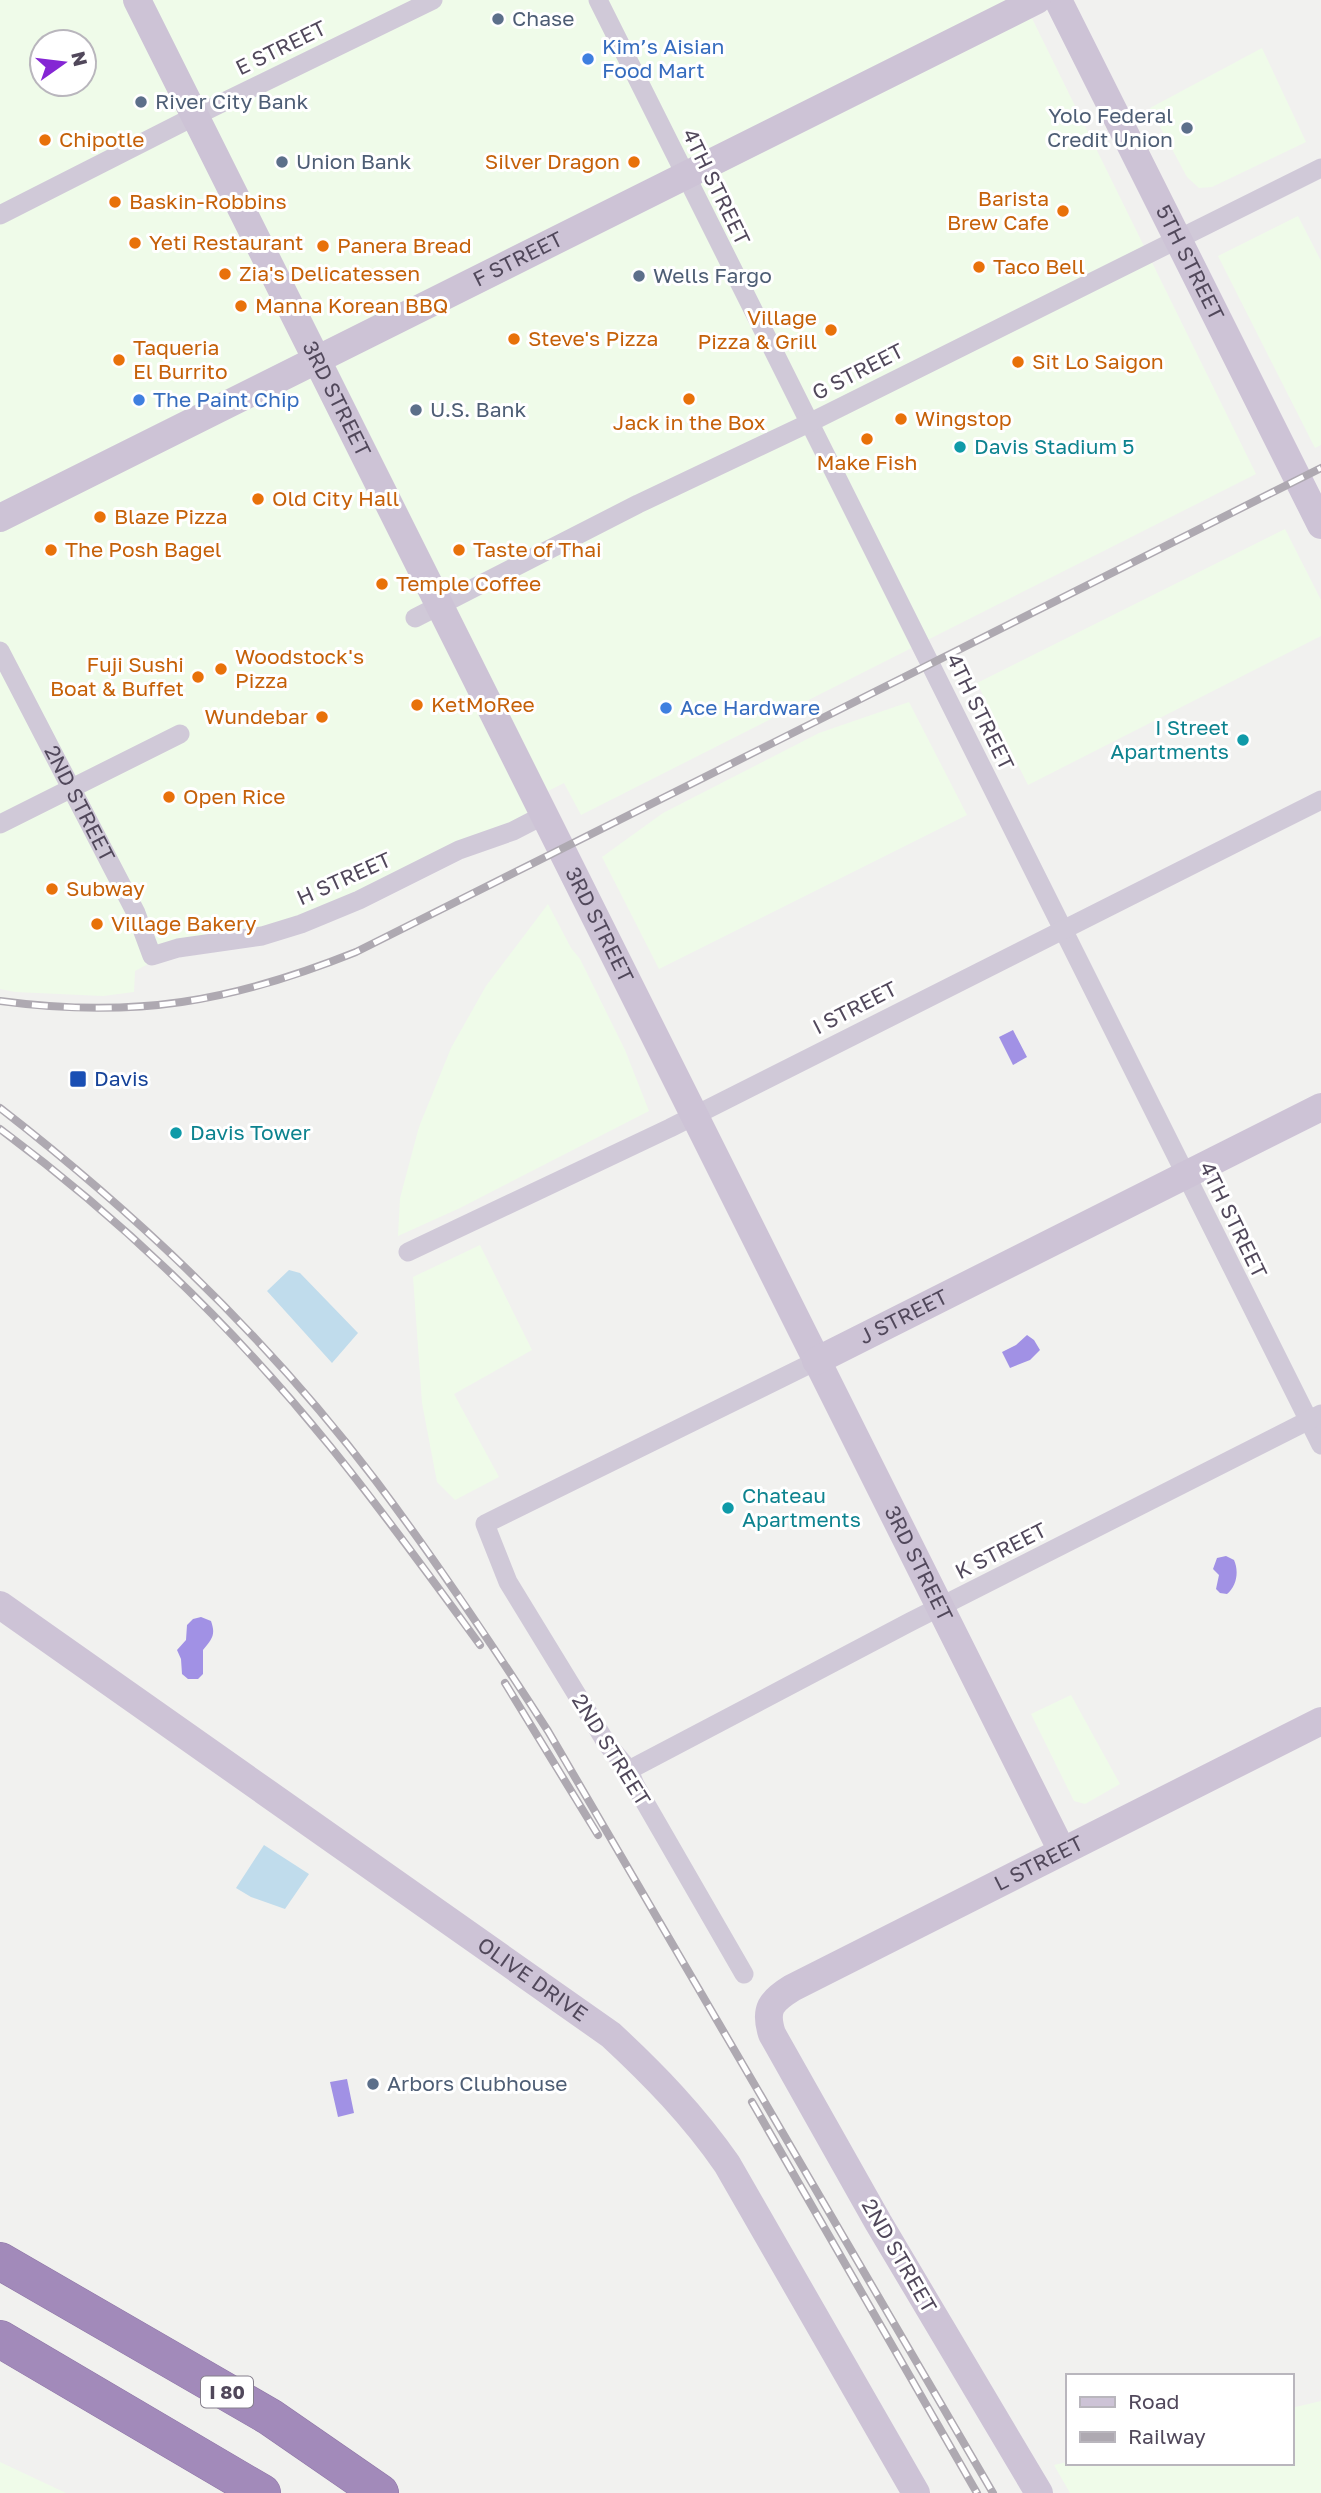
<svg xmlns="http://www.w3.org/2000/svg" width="1321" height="2493" viewBox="0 0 1321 2493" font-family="'Golos Text',sans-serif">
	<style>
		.commercial { fill: #effbe9; fill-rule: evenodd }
		.green { fill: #c0dcec }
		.water { fill: #a191e5 }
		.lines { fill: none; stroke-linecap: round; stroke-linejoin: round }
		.highway-casing { stroke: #8e75a6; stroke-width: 38 }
		.street { stroke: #d0c9d8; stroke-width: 19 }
		.secondary { stroke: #cdc3d6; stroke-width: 28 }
		.highway { stroke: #a28aba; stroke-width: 37 }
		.rail-casing { stroke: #aea9b1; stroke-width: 8 }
		.rail { stroke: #fff; stroke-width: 5; stroke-dasharray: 16; stroke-linecap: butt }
		.service-dot { fill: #5c6f8a; stroke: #fff; stroke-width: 2.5 }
		.shop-dot { fill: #3f7fe0; stroke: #fff; stroke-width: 2.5 }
		.food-dot { fill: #e8710a; stroke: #fff; stroke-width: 2.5 }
		.culture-dot { fill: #0f9aa8; stroke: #fff; stroke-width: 2.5 }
		.transit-dot { fill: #1a4fb4; stroke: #fff; stroke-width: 2.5 }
		.labels { text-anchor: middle; stroke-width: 6; stroke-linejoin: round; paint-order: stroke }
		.shield { fill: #fff; stroke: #857f8c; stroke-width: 2 }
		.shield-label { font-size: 19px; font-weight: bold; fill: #51485b }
		.service-label { font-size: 21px; fill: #4e5e75; stroke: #fff; text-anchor: start }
		.shop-label { font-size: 21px; fill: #366cbe; stroke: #fff; text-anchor: start }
		.street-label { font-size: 21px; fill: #51485b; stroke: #fff }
		.food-label { font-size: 21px; fill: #c56008; stroke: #fff; text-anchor: start }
		.culture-label { font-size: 21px; fill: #0d838f; stroke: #fff; text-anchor: start }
		.transit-label { font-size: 21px; fill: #164399; stroke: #fff; text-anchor: start }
	</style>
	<rect width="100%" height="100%" fill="#f1f1ef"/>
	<path class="commercial" d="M0 0H1023L1256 474 581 815 564 783 536 797 544 815 262 936 178 948 135 971 134 992 103 996 15 992 0 989ZM42 42H84V84H42Z
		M1262 48 1306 142 1212 187 1199 188 1187 177 1150 108Z
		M1298 216 1321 261V445L1315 448 1218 256Z
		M1285 529 1321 600V636L1028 785 977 683Z
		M909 702 967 815 659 969 602 857 663 813 819 733Z
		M548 904 571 948 580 959 625 1050 649 1111 460 1208 398 1236 400 1198 419 1127 451 1048 486 986Z
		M480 1245 532 1350 454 1394 499 1477 455 1500 437 1482 422 1403 413 1277Z
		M1071 1695 1120 1784 1085 1804 1074 1801 1031 1714Z
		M1321 2401V2493H1070L1054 2465 1067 2462 1291 2463V2408Z
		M0 2462 66 2493H0Z"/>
	<path class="green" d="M289 1270 300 1273 358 1333 332 1363 267 1291Z
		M264 1845 309 1874 285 1909 251 1897 236 1888Z"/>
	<path class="water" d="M1013 1030 1027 1057 1013 1065 999 1037Z
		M1027 1335 1034 1340 1040 1350 1030 1360 1010 1368 1002 1352 1016 1345Z
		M1226 1556 1234 1560C1239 1571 1237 1586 1227 1594L1220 1593 1216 1589 1219 1575 1213 1569 1217 1558Z
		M201 1617 211 1621C216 1635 212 1639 203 1650V1674L198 1679H188L182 1674 181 1659 177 1650 186 1640 187 1625 193 1619Z
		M347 2079 354 2113 338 2117 330 2082Z"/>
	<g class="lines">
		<g class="highway-casing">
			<path id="highway" d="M0 2261 270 2417 380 2493
				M0 2339 262 2493"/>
		</g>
		<g class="street">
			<path d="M598 0 1321 1445"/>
			<path d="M0 215 195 116 433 0"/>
			<path d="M415 618 638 504 809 423 1321 168"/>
			<path id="s1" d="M0 651 136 913 152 956 178 948 262 936 301 924 359 900 459 850 513 831 544 815"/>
			<path d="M0 824 180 734"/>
			<path d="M408 1252 670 1128 1321 800"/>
			<path d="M629 1770 910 1622 1321 1414"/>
			<path d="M744 1974 635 1785 629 1770 607 1744 508 1582 485 1524 816 1361"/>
		</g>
		<g class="secondary">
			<path id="s2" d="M137 0 1062 1851"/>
			<path id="s3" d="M1058 0 1321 525"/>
			<path id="s4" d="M0 518 1037 0"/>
			<path id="s5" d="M816 1361 1321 1107"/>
			<path id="s6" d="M0 1605 611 2035C654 2075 693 2115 727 2164L916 2493"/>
			<path id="s7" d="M1039 2493 878 2222 772 2034C764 2009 771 2001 792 1988L1321 1721"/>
		</g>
		<use href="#highway" class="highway"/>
		<g class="rail-casing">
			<path id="rail" d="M0 1001C135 1019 231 1002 356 952L1321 468
				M0 1108C139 1216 270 1341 376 1481 437 1562 493 1646 548 1731L993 2493
				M0 1129C121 1219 234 1328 329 1445 382 1510 431 1578 480 1645
				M505 1683 598 1835
				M752 2102 977 2493"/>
		</g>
		<use href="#rail" class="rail"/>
	</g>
	<g class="service-dot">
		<circle cx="498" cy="19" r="7"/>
		<circle cx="141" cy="102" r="7"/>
		<circle cx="1187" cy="128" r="7"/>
		<circle cx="282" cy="162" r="7"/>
		<circle cx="639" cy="276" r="7"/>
		<circle cx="416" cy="410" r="7"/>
		<circle cx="373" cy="2084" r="7"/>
	</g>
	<g class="shop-dot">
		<circle cx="588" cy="59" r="7"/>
		<circle cx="139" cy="400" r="7"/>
		<circle cx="666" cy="708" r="7"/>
	</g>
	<g class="food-dot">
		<circle cx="45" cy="140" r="7"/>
		<circle cx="634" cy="162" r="7"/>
		<circle cx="115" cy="202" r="7"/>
		<circle cx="1063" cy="211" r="7"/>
		<circle cx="135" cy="243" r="7"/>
		<circle cx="323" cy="246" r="7"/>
		<circle cx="979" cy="267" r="7"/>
		<circle cx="225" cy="274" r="7"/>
		<circle cx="241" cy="306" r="7"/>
		<circle cx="831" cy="330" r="7"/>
		<circle cx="514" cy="339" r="7"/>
		<circle cx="119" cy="360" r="7"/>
		<circle cx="1018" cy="362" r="7"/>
		<circle cx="689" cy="399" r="7"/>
		<circle cx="901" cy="419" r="7"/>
		<circle cx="867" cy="439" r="7"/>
		<circle cx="258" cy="499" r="7"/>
		<circle cx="100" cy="517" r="7"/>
		<circle cx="51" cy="550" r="7"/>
		<circle cx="459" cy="550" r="7"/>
		<circle cx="382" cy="584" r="7"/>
		<circle cx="221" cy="669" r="7"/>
		<circle cx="198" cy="677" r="7"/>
		<circle cx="417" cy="705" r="7"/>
		<circle cx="322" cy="717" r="7"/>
		<circle cx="169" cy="797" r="7"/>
		<circle cx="52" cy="889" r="7"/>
		<circle cx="97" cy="924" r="7"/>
	</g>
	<g class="culture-dot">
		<circle cx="960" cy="447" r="7"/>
		<circle cx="1243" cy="740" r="7"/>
		<circle cx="176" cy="1133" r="7"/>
		<circle cx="728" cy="1508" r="7"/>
	</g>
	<rect class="transit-dot" x="69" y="1070" width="18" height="18" rx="3.5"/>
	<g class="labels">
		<rect class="shield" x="201" y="2376.5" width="52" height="31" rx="5"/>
		<g class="shield-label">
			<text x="227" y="2399">I 80</text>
		</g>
		<g class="service-label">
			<text x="512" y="26">Chase</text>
			<text x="155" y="109">River City Bank</text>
			<text x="1173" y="123" text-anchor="end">Yolo Federal<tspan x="1173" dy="24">Credit Union</tspan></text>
			<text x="296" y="169">Union Bank</text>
			<text x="653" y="283">Wells Fargo</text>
			<text x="430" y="417">U.S. Bank</text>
			<text x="387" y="2091">Arbors Clubhouse</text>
		</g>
		<g class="shop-label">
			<text x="602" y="54">Kim’s Aisian<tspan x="602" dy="24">Food Mart</tspan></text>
			<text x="153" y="407">The Paint Chip</text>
			<text x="680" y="715">Ace Hardware</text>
		</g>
		<g class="street-label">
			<text transform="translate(281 48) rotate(-26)" y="7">E STREET</text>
			<text transform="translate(716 187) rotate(64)" y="7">4TH STREET</text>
			<text dy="7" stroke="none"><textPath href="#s4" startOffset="579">F STREET</textPath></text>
			<text dy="7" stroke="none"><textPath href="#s3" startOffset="294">5TH STREET</textPath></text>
			<text transform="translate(858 372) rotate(-27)" y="7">G STREET</text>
			<text dy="7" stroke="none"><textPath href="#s2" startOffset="446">3RD STREET</textPath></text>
			<text transform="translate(980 712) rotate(64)" y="7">4TH STREET</text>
			<text dy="7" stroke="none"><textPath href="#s1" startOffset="172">2ND STREET</textPath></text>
			<text transform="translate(344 879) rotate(-24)" y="7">H STREET</text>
			<text dy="7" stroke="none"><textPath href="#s2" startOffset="1034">3RD STREET</textPath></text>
			<text transform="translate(855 1008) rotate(-27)" y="7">I STREET</text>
			<text transform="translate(1233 1220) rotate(64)" y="7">4TH STREET</text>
			<text dy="7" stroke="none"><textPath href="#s5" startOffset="98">J STREET</textPath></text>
			<text transform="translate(1001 1551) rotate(-27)" y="7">K STREET</text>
			<text dy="7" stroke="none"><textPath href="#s2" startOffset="1748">3RD STREET</textPath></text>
			<text transform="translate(611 1750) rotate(58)" y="7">2ND STREET</text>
			<text dy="7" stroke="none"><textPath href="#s7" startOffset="864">L STREET</textPath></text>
			<text dy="7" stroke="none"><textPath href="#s6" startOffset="651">OLIVE DRIVE</textPath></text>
			<text transform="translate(899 2256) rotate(60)" y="7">2ND STREET</text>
		</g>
		<g class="food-label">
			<text x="59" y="147">Chipotle</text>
			<text x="620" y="169" text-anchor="end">Silver Dragon</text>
			<text x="1049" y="206" text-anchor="end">Barista<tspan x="1049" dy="24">Brew Cafe</tspan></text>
			<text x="129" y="209">Baskin-Robbins</text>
			<text x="149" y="250">Yeti Restaurant</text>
			<text x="337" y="253">Panera Bread</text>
			<text x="993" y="274">Taco Bell</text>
			<text x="239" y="281">Zia's Delicatessen</text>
			<text x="255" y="313">Manna Korean BBQ</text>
			<text x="817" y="325" text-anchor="end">Village<tspan x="817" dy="24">Pizza &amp; Grill</tspan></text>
			<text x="528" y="346">Steve's Pizza</text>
			<text x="133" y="355">Taqueria<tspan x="133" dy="24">El Burrito</tspan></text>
			<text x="1032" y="369">Sit Lo Saigon</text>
			<text x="915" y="426">Wingstop</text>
			<text x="689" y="430" text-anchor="middle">Jack in the Box</text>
			<text x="867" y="470" text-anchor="middle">Make Fish</text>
			<text x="272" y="506">Old City Hall</text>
			<text x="114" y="524">Blaze Pizza</text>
			<text x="65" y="557">The Posh Bagel</text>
			<text x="473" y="557">Taste of Thai</text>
			<text x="396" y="591">Temple Coffee</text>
			<text x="235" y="664">Woodstock's<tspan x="235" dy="24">Pizza</tspan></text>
			<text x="184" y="672" text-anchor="end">Fuji Sushi<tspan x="184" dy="24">Boat &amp; Buffet</tspan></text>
			<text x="431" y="712">KetMoRee</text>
			<text x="308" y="724" text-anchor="end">Wundebar</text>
			<text x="183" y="804">Open Rice</text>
			<text x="66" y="896">Subway</text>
			<text x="111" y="931">Village Bakery</text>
		</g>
		<g class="culture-label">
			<text x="974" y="454">Davis Stadium 5</text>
			<text x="1229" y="735" text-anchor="end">I Street<tspan x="1229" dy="24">Apartments</tspan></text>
			<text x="190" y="1140">Davis Tower</text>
			<text x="742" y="1503">Chateau<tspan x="742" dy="24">Apartments</tspan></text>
		</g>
		<g class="transit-label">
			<text x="94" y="1086">Davis</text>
		</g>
	</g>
	<rect x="1066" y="2374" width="228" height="91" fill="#ffffff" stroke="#b9b6bd" stroke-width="2"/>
	<rect x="1080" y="2397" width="35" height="10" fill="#cdc3d6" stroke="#b9b6bd" stroke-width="2"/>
	<text x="1128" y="2409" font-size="21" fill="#51485b">Road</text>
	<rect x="1080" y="2432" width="35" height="10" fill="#aea9b1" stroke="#b9b6bd" stroke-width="2"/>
	<text x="1128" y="2444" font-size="21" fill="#51485b">Railway</text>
	<g transform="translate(63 63) rotate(76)"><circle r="33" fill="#ffffff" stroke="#b9b6bd" stroke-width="2"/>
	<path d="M0-5L12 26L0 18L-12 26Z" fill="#8526d4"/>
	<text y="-10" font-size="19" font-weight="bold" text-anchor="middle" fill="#51485b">N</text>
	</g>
</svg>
